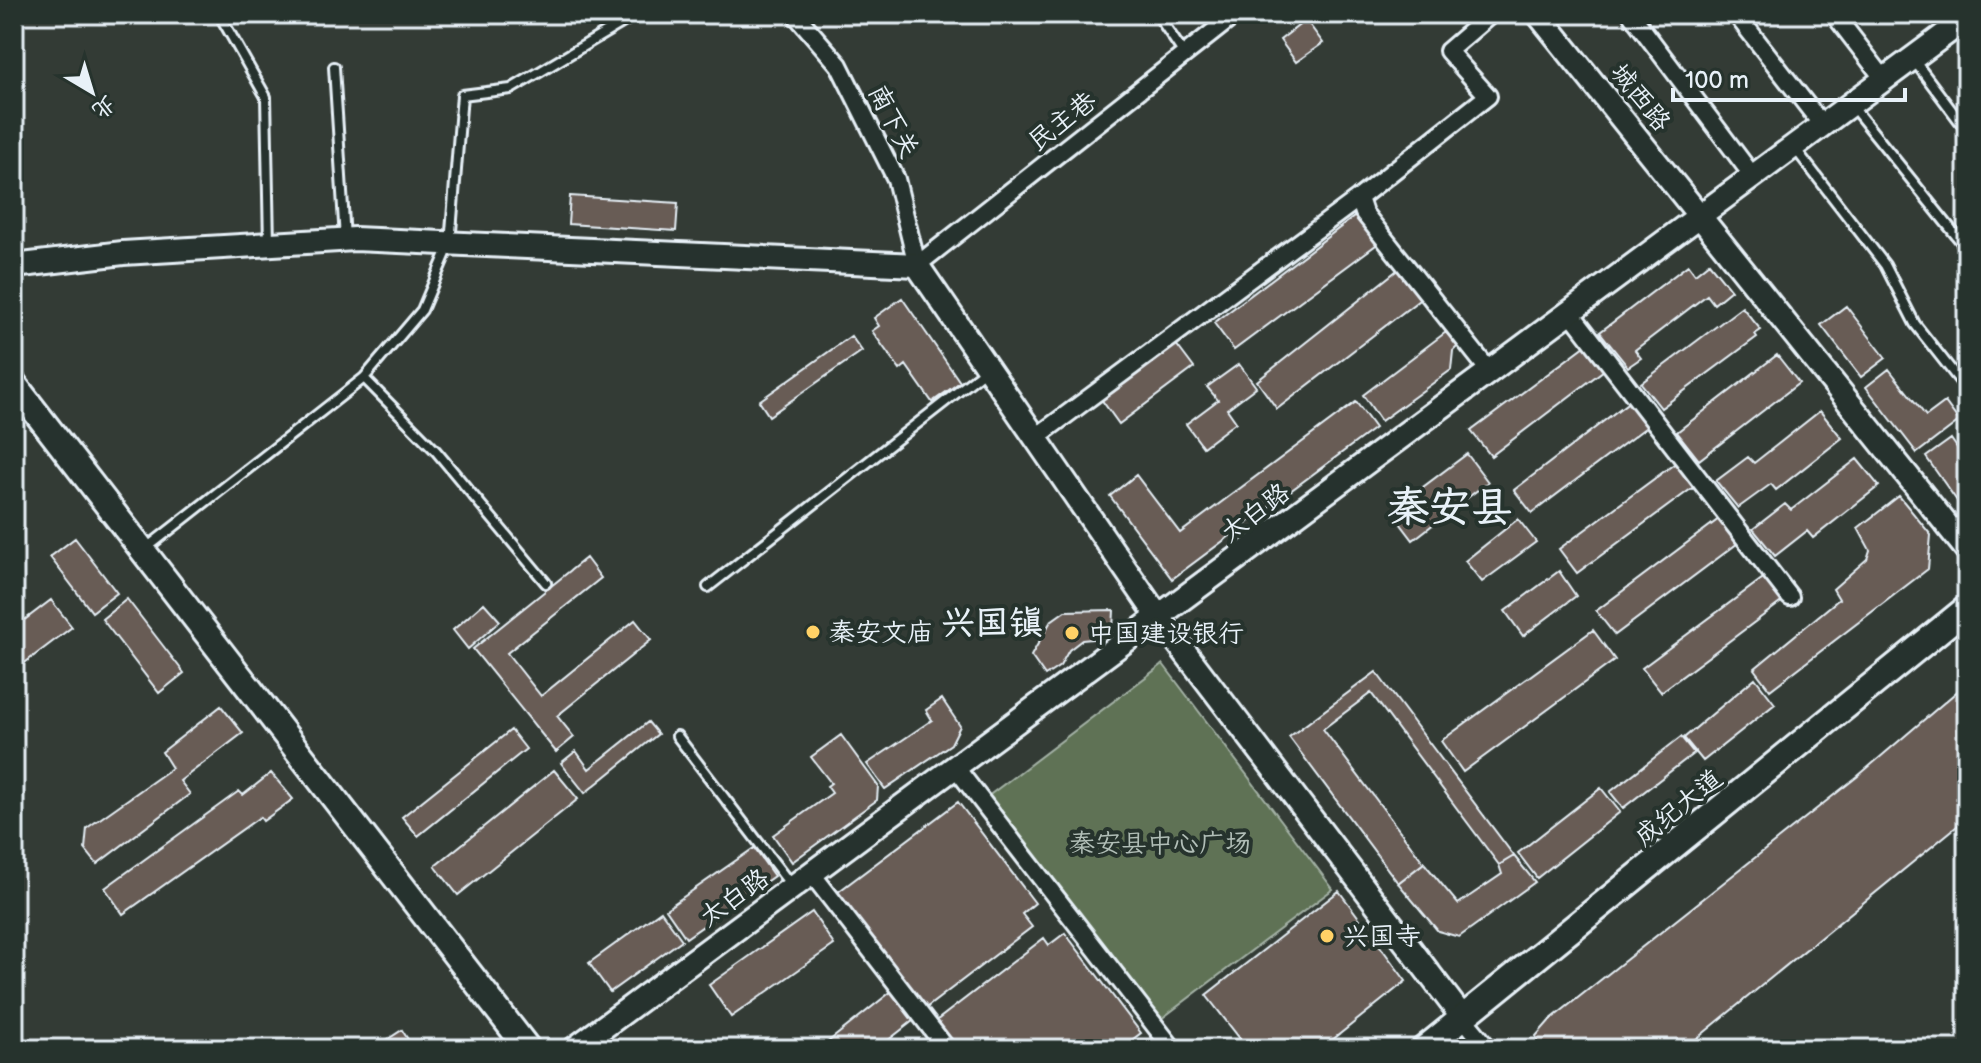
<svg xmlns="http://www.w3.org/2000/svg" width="1981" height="1063" viewBox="0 0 1981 1063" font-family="'Balsamiq Sans','LXGW WenKai TC',sans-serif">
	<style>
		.green { fill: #5f7255; stroke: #a4b2a6; stroke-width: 2 }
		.building { fill: #675b55; stroke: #e8f1f8; stroke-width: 2 }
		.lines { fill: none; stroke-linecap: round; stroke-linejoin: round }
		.lane-casing { stroke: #e8f1f8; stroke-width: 14 }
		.street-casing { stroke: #e8f1f8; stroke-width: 22 }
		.secondary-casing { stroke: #e8f1f8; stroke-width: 28 }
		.primary-casing { stroke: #e8f1f8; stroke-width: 30 }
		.lane { stroke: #26332d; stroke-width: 8 }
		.street { stroke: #26332d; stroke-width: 16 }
		.secondary { stroke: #26332d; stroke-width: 22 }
		.primary { stroke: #26332d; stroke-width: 24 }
		.poi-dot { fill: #ffd166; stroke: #26332d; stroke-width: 3 }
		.labels { text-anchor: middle; stroke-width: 8; stroke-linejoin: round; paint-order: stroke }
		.street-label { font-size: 26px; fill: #e8f1f8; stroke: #26332d }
		.poi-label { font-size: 26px; fill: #e8f1f8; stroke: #26332d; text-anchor: start }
		.park-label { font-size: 26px; fill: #b1beb7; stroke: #26332d }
		.district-label { font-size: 34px; font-weight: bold; fill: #e8f1f8; stroke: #26332d }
		.town-label { font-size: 42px; font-weight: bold; fill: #e8f1f8; stroke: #26332d }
	</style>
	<rect width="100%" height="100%" fill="#333b35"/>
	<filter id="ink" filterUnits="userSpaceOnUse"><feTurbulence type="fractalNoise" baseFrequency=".0125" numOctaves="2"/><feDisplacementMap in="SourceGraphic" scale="16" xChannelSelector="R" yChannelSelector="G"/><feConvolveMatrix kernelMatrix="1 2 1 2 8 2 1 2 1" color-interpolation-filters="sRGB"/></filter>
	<g filter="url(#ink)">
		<path class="green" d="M1163 664 1333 889 1157 1022 987 797Z"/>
		<path class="building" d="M1306 20 1323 43 1296 62 1280 40Z
			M570 196 678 203 676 231 568 224Z
			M1358 214 1380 242 1234 350 1214 323Z
			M1709 263 1731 290 1714 304 1707 295 1635 350 1641 358 1628 367 1600 332 1688 265 1695 274Z
			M1400 268 1423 297 1277 409 1257 381Z
			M902 298 960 382 932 402 906 365 900 370 872 331 879 326 874 318Z
			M1846 306 1886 358 1861 377 1821 325Z
			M1742 307 1761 330 1755 334 1757 337 1661 408 1641 383Z
			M1446 332 1458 346 1453 351 1451 370 1381 421 1363 395Z
			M851 336 862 351 769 416 759 401Z
			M1176 344 1194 368 1119 424 1101 399Z
			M1585 346 1604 370 1491 456 1471 431Z
			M1777 355 1799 383 1699 460 1677 432Z
			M1239 364 1256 387 1227 409 1236 422 1203 447 1186 424 1218 400 1207 387Z
			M1889 369 1926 416 1945 402 1959 421 1917 453 1866 387Z
			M1630 401 1649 425 1532 513 1514 490Z
			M1356 402 1375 428 1172 579 1110 496 1136 475 1180 533Z
			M1820 411 1842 438 1776 490 1771 484 1738 508 1716 481 1748 457 1754 463Z
			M1951 439 1967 462V506L1960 505 1926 457Z
			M1467 454 1488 482 1413 540 1391 511Z
			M1857 459 1879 486 1813 538 1807 531 1775 556 1753 529 1785 504 1791 510Z
			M1677 462 1695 486 1577 573 1559 549Z
			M1899 496 1931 535 1928 569 1770 690 1754 669 1839 599 1833 589 1867 559 1870 550 1858 528Z
			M1518 519 1536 542 1482 582 1465 561Z
			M1719 519 1738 543 1615 635 1596 611Z
			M75 538 117 593 92 612 50 557Z
			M586 558 601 578 507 653 541 696 635 620 651 640 557 716 574 737 556 752 473 649Z
			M1559 571 1576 596 1523 636 1505 611Z
			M1766 576 1784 600 1661 692 1642 668Z
			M127 599 184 673 159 693 102 619Z
			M51 600 72 627 14 671V628Z
			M484 603 500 621 468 649 453 630Z
			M1114 610 1113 630 1102 638 1082 640 1069 650 1060 666 1045 676 1031 656 1051 621 1065 611Z
			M1593 630 1615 660 1463 772 1441 741Z
			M1376 672 1514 856 1499 865 1371 693 1323 729 1424 863 1398 883 1289 737Z
			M1755 678 1775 704 1703 761 1684 738Z
			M1967 683V818L1684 1049H1539L1536 1036 1550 1020 1858 776Z
			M942 699 960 726 951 744 885 789 867 764 932 720 926 710Z
			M221 706 243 733 180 781 190 794 97 864 85 849 87 828 172 768 162 752Z
			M648 722 658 734 585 793 561 763 576 751 589 769Z
			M511 730 526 749 418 836 402 817Z
			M841 735 878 786 877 800 792 862 773 835 832 793 827 786 831 783 811 757Z
			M1681 737 1694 753 1623 808 1610 792Z
			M554 770 578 799 458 895 435 866Z
			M271 773 293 799 263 821 260 817 123 914 105 888 239 791 243 795Z
			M1601 788 1620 812 1537 878 1518 853Z
			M958 802 1035 903 1022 914 1032 927 922 1011 834 895Z
			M754 848 774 876 686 938 666 909Z
			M1514 856 1535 882 1459 937 1438 931 1398 883 1424 863 1458 904 1502 874 1499 865Z
			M1339 891 1406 981 1321 1049H1248L1206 995Z
			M661 911 682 940 610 992 589 963Z
			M812 912 834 945 731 1017 709 985Z
			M1065 933 1141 1033 1120 1049H957L936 1021 1044 938 1049 945Z
			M892 991 914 1020 877 1049H819Z
			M402 1030 414 1049H373Z"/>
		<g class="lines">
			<g class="lane-casing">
				<path id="lane" d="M219 14 266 97 269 244
					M1157 14 1184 54
					M1913 59 1967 131
					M334 67 345 239
					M1852 106 1967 249
					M1794 147 1885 265 1915 324 1967 390
					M364 378 436 451 546 583
					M144 550 364 378 422 310 450 244 462 95 511 89 637 14
					M708 587 987 369
					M677 736 791 885"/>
			</g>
			<g class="street-casing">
				<path id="street" d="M795 14 839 65 896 179 917 265 1236 14
					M1631 14 1752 175
					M1736 14 1823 126
					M1834 14 1884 79
					M1570 312 1790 597
					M1490 372 1364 213 1359 198 1488 96 1448 51 1491 14
					M1035 438 1359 198
					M956 768 1173 1049
					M812 874 947 1049
					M1463 1018 1489 1049"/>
			</g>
			<g class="secondary-casing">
				<path id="secondary" d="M1538 14 1967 550
					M14 266 123 253 355 239 917 265 1159 618 1463 1018
					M574 1049 1967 18"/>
			</g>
			<g class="primary-casing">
				<path id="primary" d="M14 384 528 1049
					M1424 1049 1967 608"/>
			</g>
			<use href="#lane" class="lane"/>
			<use href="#street" class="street"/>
			<use href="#secondary" class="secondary"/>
			<use href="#primary" class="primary"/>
		</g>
	</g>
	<g class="poi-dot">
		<circle cx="813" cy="632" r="8"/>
		<circle cx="1072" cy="633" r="8"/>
		<circle cx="1327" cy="936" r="8"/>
	</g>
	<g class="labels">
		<g class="street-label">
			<text transform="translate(1641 97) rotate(51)" y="9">城西路</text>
			<text transform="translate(894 121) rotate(63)" y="9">南下关</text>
			<text transform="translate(1062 121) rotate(-38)" y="9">民主巷</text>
			<text transform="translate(1255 512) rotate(-37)" y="9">太白路</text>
			<text transform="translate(1678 807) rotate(-39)" y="9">成纪大道</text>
			<text transform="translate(734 897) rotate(-36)" y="9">太白路</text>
		</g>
		<g class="poi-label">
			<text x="829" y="641">秦安文庙</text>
			<text x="1088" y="642">中国建设银行</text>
			<text x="1343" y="945">兴国寺</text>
		</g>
		<g class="park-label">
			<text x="1160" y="852">秦安县中心广场</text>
		</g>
		<g class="district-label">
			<text x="992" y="634">兴国镇</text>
		</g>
		<g class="town-label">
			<text x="1450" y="521">秦安县</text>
		</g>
	</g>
	<rect width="1981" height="1063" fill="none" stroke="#26332d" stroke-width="48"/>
	<rect x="24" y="24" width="1933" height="1015" fill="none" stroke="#e8f1f8" stroke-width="3" filter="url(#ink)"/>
	<g transform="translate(92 92) rotate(142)" stroke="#26332d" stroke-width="6" paint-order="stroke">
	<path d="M0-6L14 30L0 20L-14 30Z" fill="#e8f1f8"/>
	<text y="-12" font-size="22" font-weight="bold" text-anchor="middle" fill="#e8f1f8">北</text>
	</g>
	<path d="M1673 88v12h232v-12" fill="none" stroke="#e8f1f8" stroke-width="4"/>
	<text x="1685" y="88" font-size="24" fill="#e8f1f8" stroke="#26332d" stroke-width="6" paint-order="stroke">100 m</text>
</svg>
